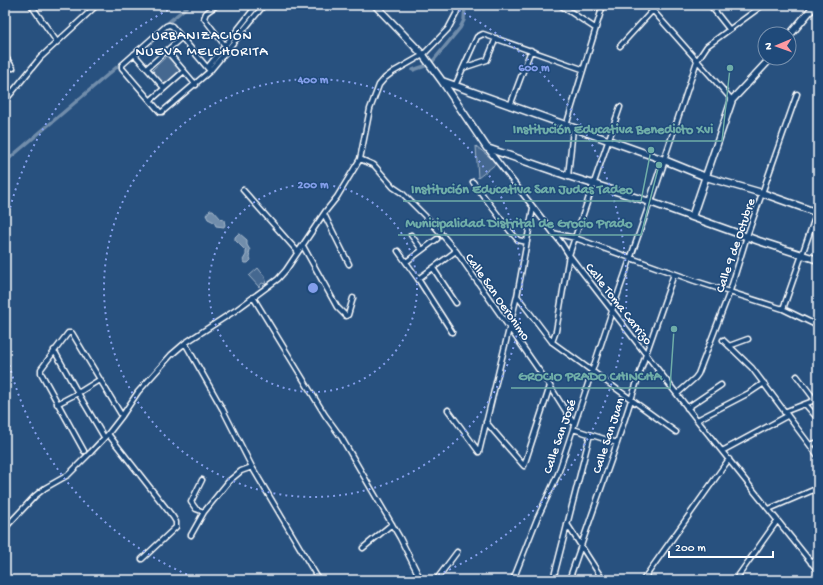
<svg xmlns="http://www.w3.org/2000/svg" width="823" height="585" viewBox="0 0 823 585" font-family="'Gochi Hand',sans-serif">
	<style>
		.green { fill: #446890; stroke: #a2b4c8 }
		.water { fill: #718dab; stroke: #aabbcd }
		.lines { fill: none; stroke-linecap: round; stroke-linejoin: round }
		.canal { stroke: #718dab; stroke-width: 3.5 }
		.street-casing { stroke: #fff; stroke-width: 7 }
		.secondary-casing { stroke: #fff; stroke-width: 9 }
		.street { stroke: #1f4a7a; stroke-width: 4 }
		.secondary { stroke: #1f4a7a; stroke-width: 6 }
		.ring { fill: none; stroke: #839eea; stroke-width: 2; stroke-dasharray: 2 4 }
		.labels { text-anchor: middle; stroke-width: 3; stroke-linejoin: round; paint-order: stroke }
		.street-label { font-size: 13px; fill: #fff; stroke: #1f4a7a }
		.neighbourhood-label { font-size: 14px; letter-spacing: 1px; fill: #fff; stroke: #1f4a7a }
		.centre { fill: #839eea; stroke: #1f4a7a; stroke-width: 2 }
		.ring-label { font-size: 12px; text-anchor: middle; font-weight: bold; fill: #839eea; stroke: #1f4a7a; stroke-width: 3; stroke-linejoin: round; paint-order: stroke }
		.leader { fill: none; stroke: #6fada8; stroke-width: 1.5 }
		.callout-dot { fill: #6fada8; stroke: #1f4a7a; stroke-width: 1.5 }
		.callout-label { font-size: 14px; text-anchor: middle; font-weight: bold; fill: #6fada8; stroke: #1f4a7a; stroke-width: 3; stroke-linejoin: round; paint-order: stroke }
	</style>
	<rect width="100%" height="100%" fill="#28517f"/>
	<filter id="ink" filterUnits="userSpaceOnUse"><feTurbulence type="fractalNoise" baseFrequency=".025" numOctaves="2"/><feDisplacementMap in="SourceGraphic" scale="8" xChannelSelector="R" yChannelSelector="G"/><feConvolveMatrix kernelMatrix="1 2 1 2 8 2 1 2 1" color-interpolation-filters="sRGB"/></filter>
	<g filter="url(#ink)">
		<path class="green" d="M168 55H169L184 72 166 88 151 72 152 70Z
			M476 146 497 163 478 178Z
			M258 268 265 277V278L266 280 265 284 262 283 259 287 249 276Z"/>
		<path class="water" d="M210 210H213L221 219 224 220 225 225 224 227 216 226 214 222 208 219 206 215Z
			M238 234H240L247 240V245L250 250 249 254 251 260 248 263H245L243 260 246 255V251L235 240V237Z"/>
		<g class="lines">
			<path class="canal" d="M164 26 189 5
				M413 70 425 66 433 61 460 28 464 20 465 5
				M5 162 138 49"/>
			<g class="street-casing">
				<path id="street" d="M31 5 57 42
					M217 5 206 13 204 18 226 47
					M560 5 595 28
					M592 5 601 9
					M648 5 732 100
					M710 5 729 29
					M813 7 818 13
					M620 46 653 10
					M167 51 196 85
					M134 54 164 88
					M5 56 13 68
					M208 67 257 5
					M147 68 181 38
					M463 68 487 60 496 38
					M210 71 172 26 169 25 166 26 122 65V68L160 112H162L210 71 264 5
					M455 86 477 37 483 34 582 69
					M151 100 184 71
					M5 101 40 58 97 5
					M510 106 531 50
					M566 126 603 5
					M487 148 562 244 569 255 697 420 818 571
					M360 159 374 165 393 187 402 193 431 222 456 251 550 386 574 424
					M664 160 697 61 707 46 763 5
					M568 176 573 129
					M473 182 510 231 518 240 527 242
					M243 190 298 252
					M324 214 349 264
					M553 233 575 238 695 281 783 309 818 326
					M411 235 422 250
					M303 246 337 307 346 316 348 315 353 298
					M398 251 418 279 452 332
					M406 262 437 239
					M433 268 456 303
					M418 279 456 251
					M517 296 552 342 676 432
					M253 297 325 415 341 437 400 538 421 580
					M783 309 818 209
					M723 340 752 368 818 456
					M552 342 556 331 569 255 620 107
					M185 343 223 410 252 467 319 580
					M729 346 748 339
					M54 350 78 393 104 437
					M797 376 815 400
					M677 394 695 378 698 374 730 291 747 236 797 94
					M57 404 78 393 99 380
					M805 404 818 419
					M687 408 721 385
					M448 410 479 452 517 296 533 208
					M784 412 818 399
					M697 420 749 393 764 383
					M486 422 524 466 550 386
					M573 429 617 443
					M108 434 173 517 176 522V527L142 559
					M810 445 818 442
					M84 451 41 373V369L68 333H72L122 416
					M722 451 787 416
					M202 480 191 502 196 509 204 512 229 481 241 471 252 467
					M769 509 818 488
					M567 524 603 580
					M5 528 35 496 45 488 68 475 91 452 108 434 122 416 138 392 171 355 185 343 236 310 278 279 286 270 325 212 337 197 360 159 370 109 379 85 385 78 393 72 423 55 448 29 456 14 459 5
					M191 535 204 512
					M363 548 392 524
					M811 563 818 559
					M436 580 457 552
					M513 580 537 519 558 474 612 311 650 202
					M553 580 590 435
					M569 580 617 443 646 354 674 274
					M643 580 729 459
					M737 580 736 579 777 521"/>
			</g>
			<g class="secondary-casing">
				<path id="secondary" d="M375 5 423 55 442 81 487 148 568 176 650 202 759 241 818 260
					M789 36 815 5
					M442 81 664 160 706 177 762 193 818 213
					M650 202 664 160
					M692 217 732 100 771 58"/>
			</g>
			<use href="#street" class="street"/>
			<use href="#secondary" class="secondary"/>
		</g>
	</g>
	<g class="ring">
		<circle cx="313" cy="288" r="104"/>
		<circle cx="313" cy="288" r="209"/>
		<path d="M198 579A313 313 0 0 1 5 345M5 231A313 313 0 0 1 178 5M448 5A313 313 0 0 1 428 579"/>
	</g>
	<g class="labels">
		<g class="street-label">
			<text transform="translate(734 245) rotate(-71)" y="5">Calle 9 de Octubre</text>
			<text transform="translate(499 296) rotate(55)" y="5">Calle San Oeronimo</text>
			<text transform="translate(620 303) rotate(52)" y="5">Calle Toma Carrizo</text>
			<text transform="translate(607 435) rotate(-72)" y="5">Calle San Juan</text>
			<text transform="translate(558 436) rotate(-71)" y="5">Calle San José</text>
		</g>
		<g class="neighbourhood-label">
			<text x="202" y="39">URBANIZACIÓN<tspan x="202" dy="16">NUEVA MELCHORITA</tspan></text>
		</g>
	</g>
	<circle cx="313" cy="288" r="6" class="centre"/>
	<g class="ring-label">
		<text x="534" y="71">600 m</text>
		<text x="313" y="83">400 m</text>
		<text x="313" y="188">200 m</text>
	</g>
	<path class="leader" d="M730 68L722 141H505M651 150L641 201H403M659 165L641 235H398M674 329L670 388H511"/>
	<g class="callout-dot">
		<circle cx="730" cy="68" r="4"/>
		<circle cx="651" cy="150" r="4"/>
		<circle cx="659" cy="165" r="4"/>
		<circle cx="674" cy="329" r="4"/>
	</g>
	<g class="callout-label">
		<text x="613" y="133">Institución Educativa Benedicto Xvi</text>
		<text x="522" y="193">Institución Educativa San Judas Tadeo</text>
		<text x="519" y="227">Municipalidad Distrital de Grocio Prado</text>
		<text x="590" y="380">GROCIO PRADO CHINCHA</text>
	</g>
	<rect width="823" height="585" fill="none" stroke="#1f4a7a" stroke-width="20"/>
	<rect x="10" y="10" width="803" height="565" fill="none" stroke="#fff" stroke-width="1.5" filter="url(#ink)"/>
	<g transform="translate(777 46) rotate(268)"><circle r="19" fill="#1f4a7a" stroke="#7992af"/>
	<path d="M0-3L7 15L0 10L-7 15Z" fill="#ff9aa2"/>
	<text y="-6" font-size="11" font-weight="bold" text-anchor="middle" fill="#ffffff">N</text>
	</g>
	<path d="M669 551v6h104v-6" fill="none" stroke="#ffffff" stroke-width="2"/>
	<text x="675" y="551" font-size="12" fill="#ffffff" stroke="#1f4a7a" stroke-width="3" paint-order="stroke">200 m</text>
</svg>
